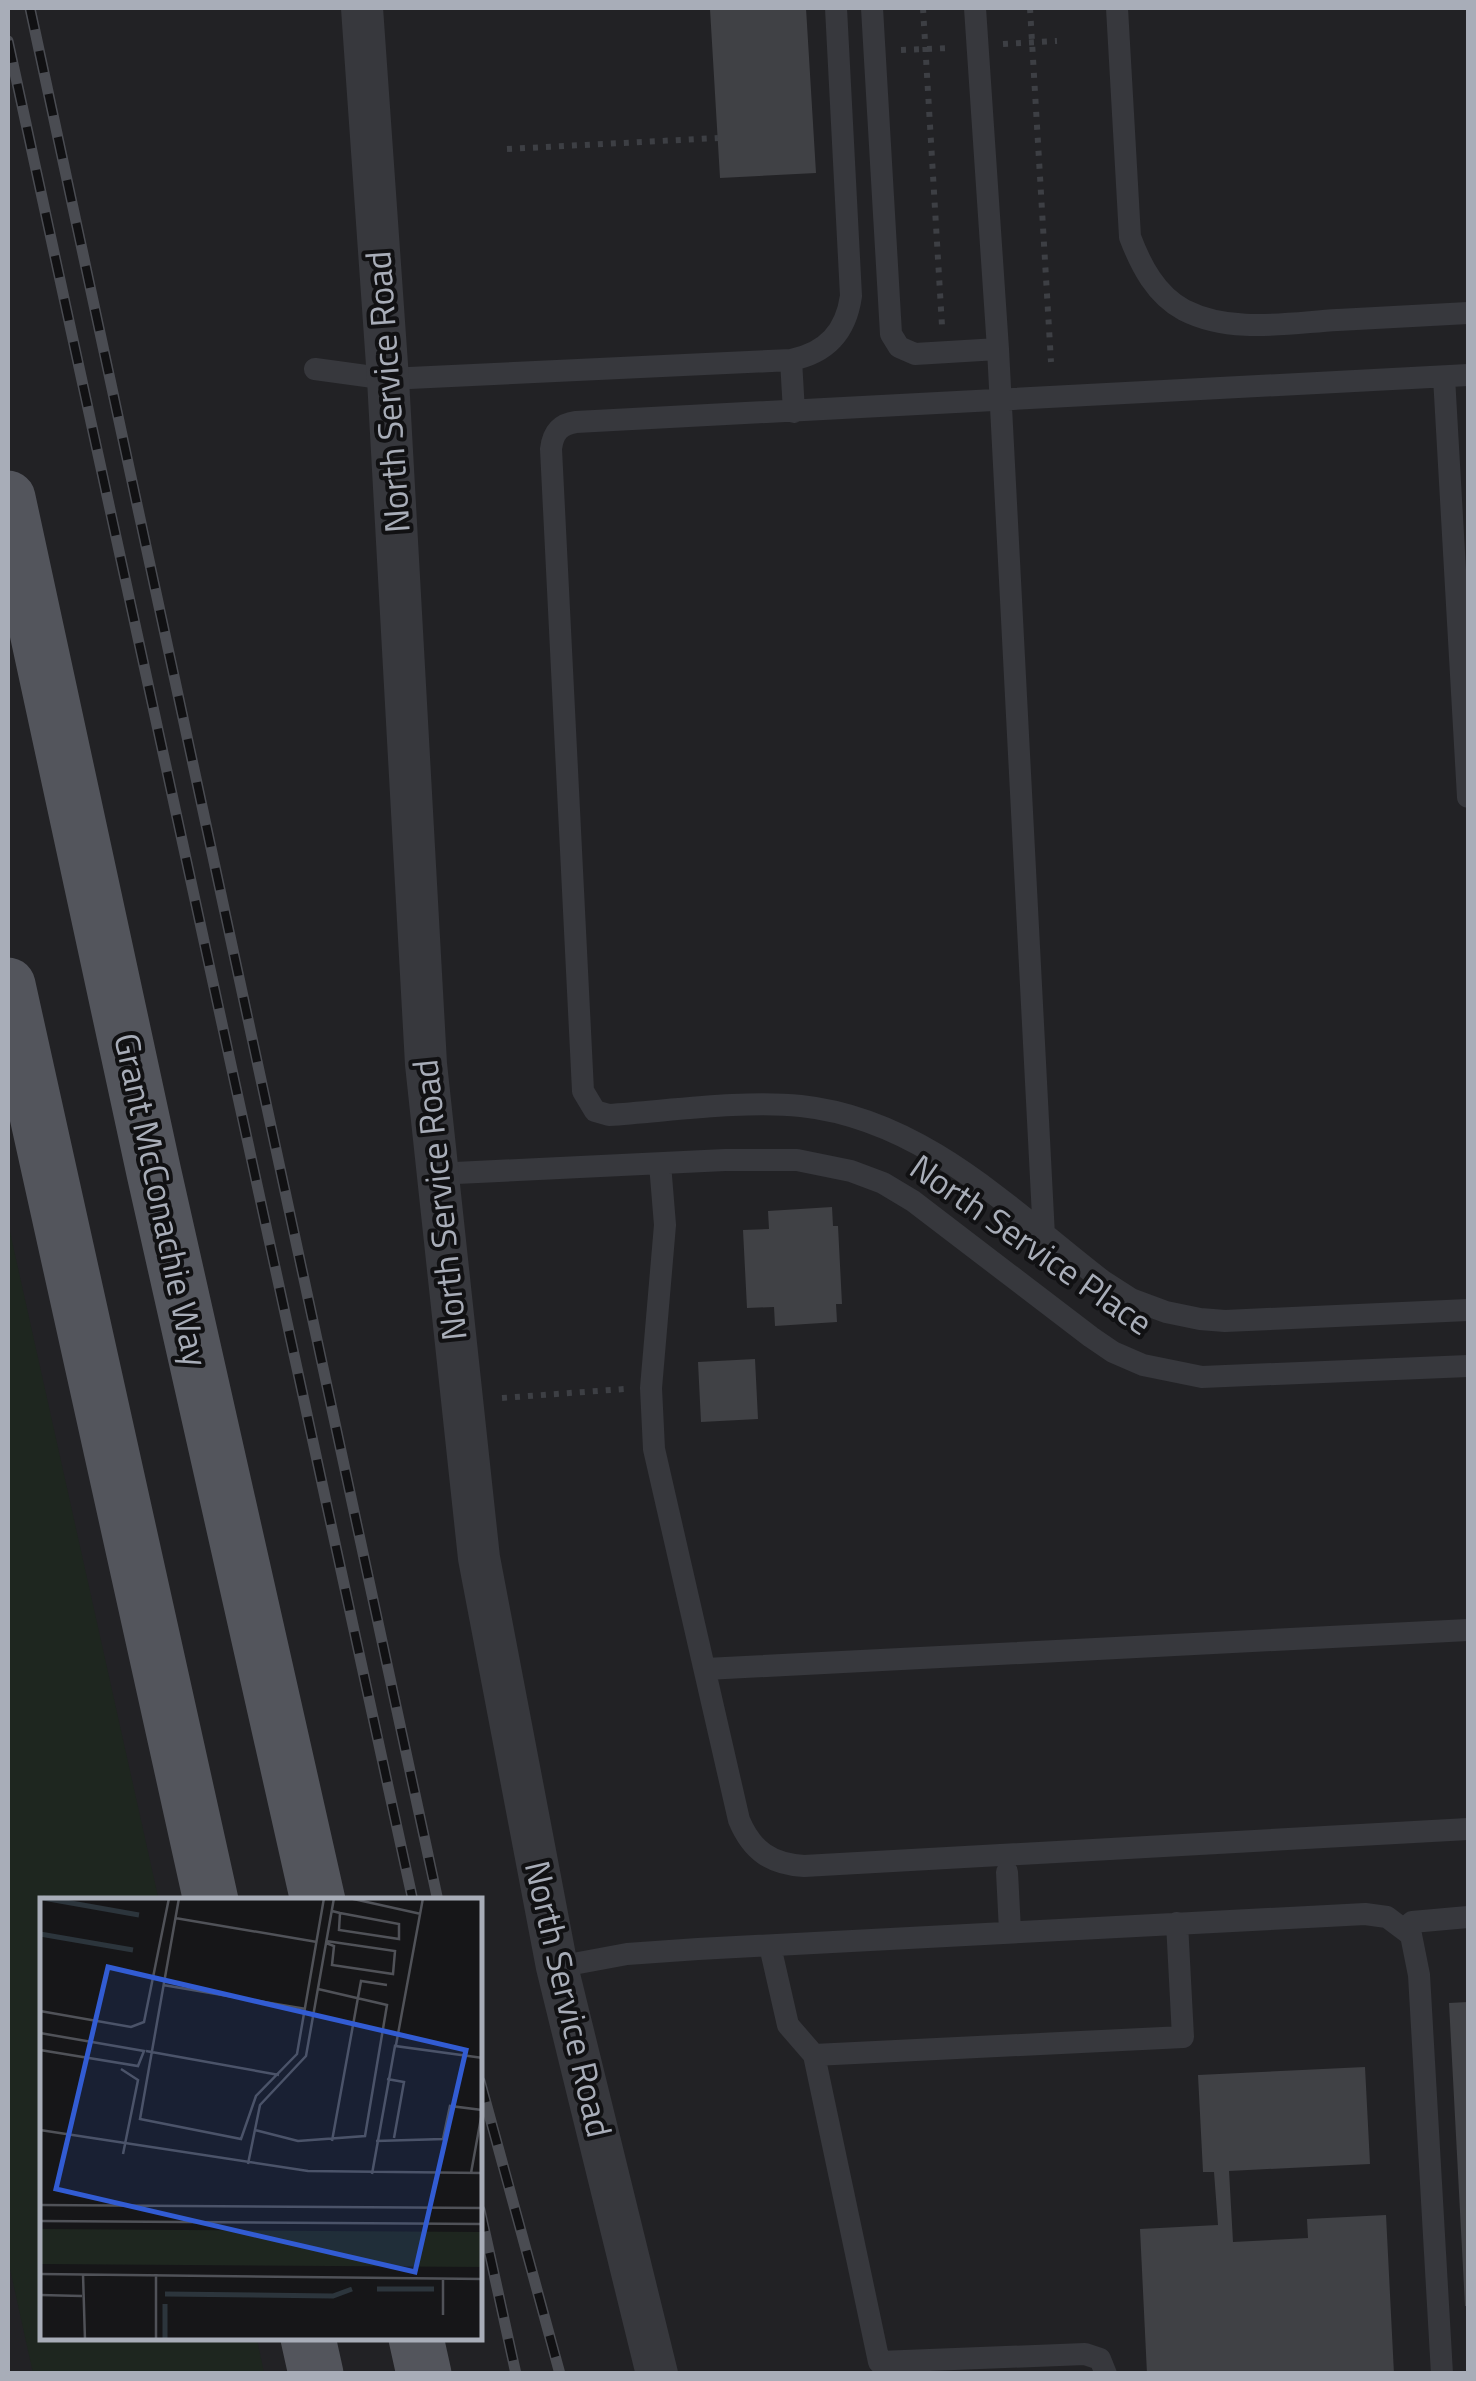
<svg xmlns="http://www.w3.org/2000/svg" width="1476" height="2381" viewBox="0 0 1476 2381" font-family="'Titillium Web',sans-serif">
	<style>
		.built { fill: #222225; fill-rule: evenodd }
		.green { fill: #1e261f }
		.building { fill: #404145 }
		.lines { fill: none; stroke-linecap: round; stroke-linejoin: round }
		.path { stroke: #3d3f44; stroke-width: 6; stroke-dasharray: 5 8; stroke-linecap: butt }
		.lane { stroke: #37383d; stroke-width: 22 }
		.street { stroke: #37383d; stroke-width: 42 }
		.primary { stroke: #53555c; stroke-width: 55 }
		.rail-casing { stroke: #4a4c52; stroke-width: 11 }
		.rail { stroke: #111113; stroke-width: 8; stroke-dasharray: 22; stroke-linecap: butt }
		.labels { text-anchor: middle; stroke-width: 8; stroke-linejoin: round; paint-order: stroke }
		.street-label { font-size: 35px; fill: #a8adb8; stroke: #111113 }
		.inset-river { fill: none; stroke: #2c353c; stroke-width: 5 }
		.inset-road { fill: none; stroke: #505258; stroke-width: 2.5 }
		.view { fill: #325cd3; fill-opacity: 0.15; stroke: #325cd3; stroke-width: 5 }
		.inset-edge { fill: none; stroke: #a8adb8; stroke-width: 5 }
	</style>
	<rect width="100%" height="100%" fill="#161618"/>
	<path class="built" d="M8 8H1468V2373L8 2374ZM42 1901H480V2338H42Z"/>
	<path class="green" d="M8 1223 159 1901H42V2338L257 2339 264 2373H33L8 2260Z"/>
	<path class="building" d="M806 8 816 173 720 178 710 9Z
		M832 1207 833 1226H838L842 1304H836L837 1322 775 1326 774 1307 747 1308 743 1230 769 1229 768 1211Z
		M755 1359 758 1419 701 1422 698 1362Z
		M1468 2002V2306H1465L1449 2003Z
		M1365 2067 1370 2164 1229 2171 1233 2242 1308 2238 1307 2219 1386 2215 1394 2374H1147L1140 2229 1218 2225 1214 2172H1203L1198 2075Z"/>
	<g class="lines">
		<path class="path" d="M923 8 942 326
			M1030 8 1051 362
			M1003 44 1057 41
			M901 50 949 48
			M507 149 718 138
			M502 1398 624 1389"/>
		<path class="lane" d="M872 8 891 334 899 347 915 354 998 349 975 8
			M1117 8 1130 237C1141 266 1156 295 1184 310 1231 334 1287 323 1337 320 1381 318 1425 315 1468 313
			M998 349 1044 1236
			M791 360 794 412
			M315 369 388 379 791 360C827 353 846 331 851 296L836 8
			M1468 375 576 422C560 424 553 433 551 449L583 1091 595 1111 609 1115C669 1111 743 1100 801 1106 923 1119 1011 1210 1103 1281L1131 1299 1166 1312 1200 1319 1225 1321 1468 1310
			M1444 377 1468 797
			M660 1164 665 1225 651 1388 654 1449 739 1820C752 1851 771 1864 804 1866L1468 1829
			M435 1174 725 1160H797L851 1171 883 1183 913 1201 1091 1337 1113 1352 1143 1365 1202 1377 1468 1366
			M706 1669 1468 1630
			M1007 1872 1010 1931
			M1405 1928 1412 1922 1468 1917
			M770 1946 788 2025 814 2055 879 2362 1085 2354 1100 2359 1106 2374
			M557 1967 627 1954 698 1949 1365 1914 1387 1917 1411 1935 1419 1975 1442 2374
			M814 2055 1183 2037 1177 1923"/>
		<path class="street" d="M362 8 388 379 426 1064 479 1558 557 1967 657 2374"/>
		<path class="primary" d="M8 498 154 1173 318 1901
			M8 985 211 1901
			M308 2338 316 2374
			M416 2338 424 2374"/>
		<g class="rail-casing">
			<path id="rail" d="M30 8 438 1901
				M8 41 413 1901
				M480 2081 560 2374
				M480 2210 516 2374"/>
		</g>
		<use href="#rail" class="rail"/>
	</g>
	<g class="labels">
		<g class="street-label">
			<text transform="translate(388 392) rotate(-94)" y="12">North Service Road</text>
			<text transform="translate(161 1200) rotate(78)" y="12">Grant McConachie Way</text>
			<text transform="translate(440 1200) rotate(-96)" y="12">North Service Road</text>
			<text transform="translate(1031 1245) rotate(35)" y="12">North Service Place</text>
			<text transform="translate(568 1999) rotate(77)" y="12">North Service Road</text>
		</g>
	</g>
	<g transform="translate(40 1898)">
		<rect width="442" height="442" fill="#161618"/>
		<path d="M0 331 442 334V369L0 366Z" fill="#1e261f"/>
		<path class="inset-river" d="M3 0 99 17M0 36 93 52M337 391H394M125 396 293 398 312 391M125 442V406"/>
		<path class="inset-road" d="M139 0 100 221 201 241 216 198 257 156 284 0M309 0 381 16M292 13 300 15 359 26V41L299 32 300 15M135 20 277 44M286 45 294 48 292 67 353 76 355 53 286 43M123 87 266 111M0 113 91 129 104 124 129 0M0 135 104 153 98 168 0 152M356 147 383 0M106 153 239 177M81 171 98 182 83 256M347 181 364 184 354 240M0 232 268 273 443 275M215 232 258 243 325 238 347 107 278 91M292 243 321 83 347 87M336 243 403 241 410 208 442 212M208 266 220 207 266 158 294 0M431 275 443 209M332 276 355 148 443 160M0 307 443 310M0 323 443 326M0 376 443 381M43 376 45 442M403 380V417M0 397 42 398M116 442V376"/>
		<path class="view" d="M68 69 426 152 375 374 16 291Z"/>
		<rect width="442" height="442" class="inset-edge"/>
	</g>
	<rect width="1476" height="2381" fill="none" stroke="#a8adb8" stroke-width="20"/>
</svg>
